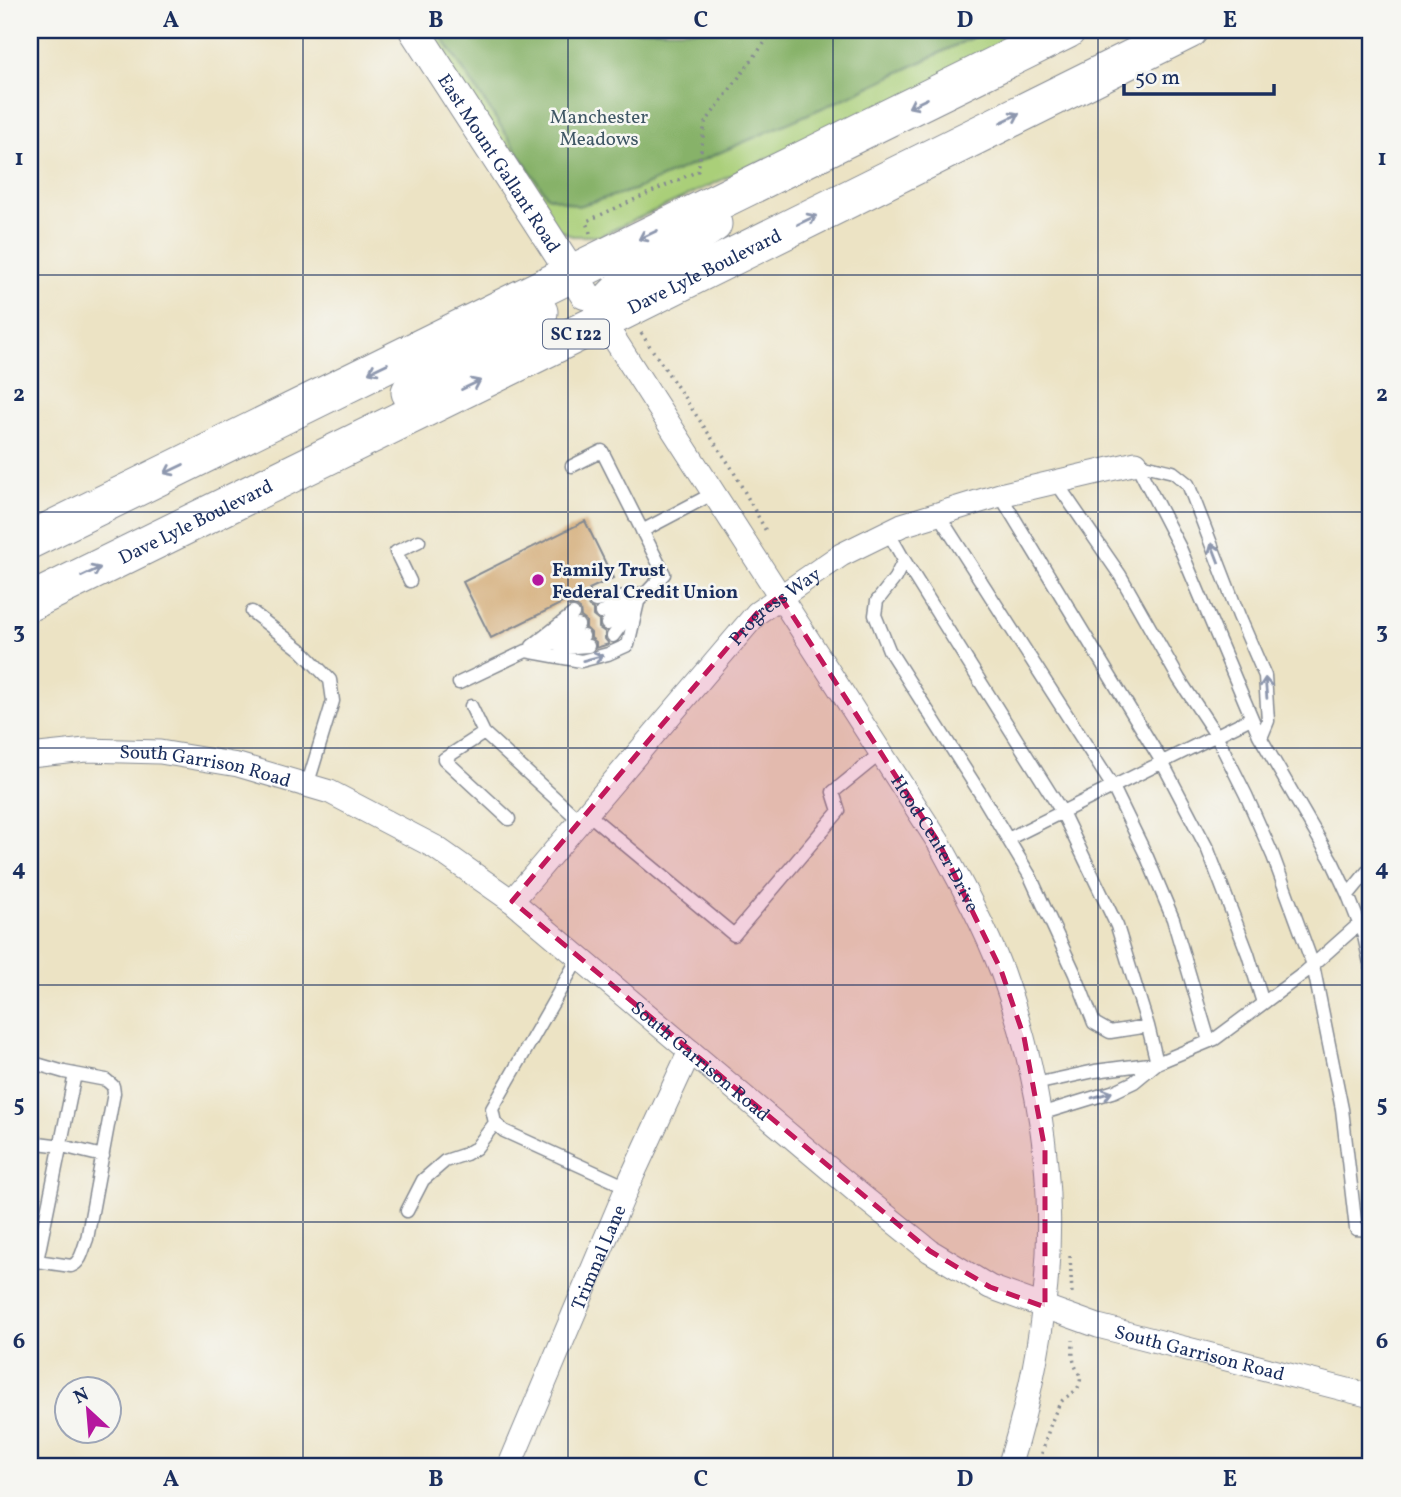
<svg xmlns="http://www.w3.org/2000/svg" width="1401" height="1497" viewBox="0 0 1401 1497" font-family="Vollkorn,serif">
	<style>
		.green { fill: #aacf79; stroke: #627f6c; stroke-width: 2 }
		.forest { fill: #87b269; stroke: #517064; stroke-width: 2 }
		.building { fill: #d4ad7a }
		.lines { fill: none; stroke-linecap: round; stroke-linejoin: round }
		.service-casing { stroke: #848991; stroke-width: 15 }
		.minor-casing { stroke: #848991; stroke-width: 25 }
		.tertiary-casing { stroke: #848991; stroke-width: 32 }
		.primary-casing { stroke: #848991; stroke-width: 39 }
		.path { stroke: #848991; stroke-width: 3.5; stroke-dasharray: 2 5; stroke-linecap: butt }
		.service { stroke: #fff; stroke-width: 12 }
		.minor { stroke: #fff; stroke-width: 23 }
		.tertiary { stroke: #fff; stroke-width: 30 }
		.primary { stroke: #fff; stroke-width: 37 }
		.oneway { stroke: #8d97ae }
		.marked { fill: #c2185b; fill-opacity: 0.2; stroke: #c2185b; stroke-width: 5; stroke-dasharray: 14 9; stroke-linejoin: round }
		.grid { fill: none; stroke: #1b2f5e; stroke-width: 2; stroke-opacity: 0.55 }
		.poi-dot { fill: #b5179e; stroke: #f6f6f2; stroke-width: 2.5 }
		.labels { text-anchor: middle; stroke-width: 5; stroke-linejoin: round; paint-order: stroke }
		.shield { fill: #f6f6f2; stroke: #5d6b8a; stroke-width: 2 }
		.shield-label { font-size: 18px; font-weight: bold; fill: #1b2f5e }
		.park-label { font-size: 19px; fill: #3f5765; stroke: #f6f6f2 }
		.street-label { font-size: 19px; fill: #1b2f5e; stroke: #f6f6f2 }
		.poi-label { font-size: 19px; font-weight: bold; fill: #1b2f5e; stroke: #f6f6f2; text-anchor: start }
		.neatline { fill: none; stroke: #1b2f5e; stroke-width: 2.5 }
		.grid-label { font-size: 23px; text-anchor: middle; font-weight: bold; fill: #1b2f5e }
	</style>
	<rect width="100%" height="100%" fill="#f6f6f2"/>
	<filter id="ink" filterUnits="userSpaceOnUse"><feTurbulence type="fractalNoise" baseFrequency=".0143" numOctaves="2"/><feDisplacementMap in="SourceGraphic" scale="14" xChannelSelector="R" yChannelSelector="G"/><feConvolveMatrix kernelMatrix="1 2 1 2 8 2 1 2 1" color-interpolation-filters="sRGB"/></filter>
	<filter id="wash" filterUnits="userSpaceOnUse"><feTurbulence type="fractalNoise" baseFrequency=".00686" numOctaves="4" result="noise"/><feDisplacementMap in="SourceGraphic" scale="28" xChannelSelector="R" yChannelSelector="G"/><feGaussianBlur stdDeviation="1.57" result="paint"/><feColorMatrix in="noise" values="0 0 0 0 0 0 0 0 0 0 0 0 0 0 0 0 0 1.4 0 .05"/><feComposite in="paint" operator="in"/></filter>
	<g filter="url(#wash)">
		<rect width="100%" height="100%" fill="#ece3c4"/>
		<path class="green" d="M422 30H1047L600 236H572L545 223Z"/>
		<path class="forest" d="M437 30H988L852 95 634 190 578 206 547 196Z"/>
		<g id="blocks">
			<path class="building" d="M585 521 613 578 589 589 591 593 587 597 586 602 589 607 593 609V616L599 621V628L605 632V639L609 644 596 648V642L591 638V633L586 628V621L581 617 580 609 576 606H569L566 601 491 638 463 582Z"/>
		</g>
	</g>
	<g filter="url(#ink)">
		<use href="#blocks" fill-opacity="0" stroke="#848991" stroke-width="2"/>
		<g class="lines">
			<g class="service-casing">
				<path id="service" d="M1136 463 1180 548 1259 735 1333 863 1348 895 1364 936 1371 968
					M1136 463 1173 472 1188 484 1239 616 1265 676 1268 721 1261 738
					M572 466 602 451 664 574 630 610 607 624
					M1056 482 1120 575 1179 679 1216 735 1246 795 1273 856 1313 965 1342 1109 1356 1229 1371 1230
					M1000 495 1162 762 1208 850 1248 954 1263 1003
					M938 514 1113 787 1147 857 1173 919 1209 1041
					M642 531 714 493
					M888 532 904 560 895 578 877 601 875 615 889 650 982 796 1030 876 1075 974 1094 1023 1110 1032 1148 1026 1157 1063
					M904 560 1062 812 1117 926 1148 1026
					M410 581 396 552 419 541
					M595 601 646 593
					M252 612 301 650 330 680 333 701 307 786
					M601 613 631 604
					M613 636 630 613
					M551 638 578 625
					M532 646 573 614
					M561 648 588 646
					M526 651 581 661 608 654 628 645 638 602
					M459 683 526 651 583 636
					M471 706 484 733 580 821
					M484 733 444 759 509 819
					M587 813 734 935 839 811 833 792 881 753
					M1008 839 1251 718
					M1348 895 1371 867
					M579 957 492 1109 495 1123 504 1131 627 1187
					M30 1062 64 1072 106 1080 113 1086 114 1093 87 1239C83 1248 82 1262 71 1266L30 1260
					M30 1080 33 1063
					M1035 1084 1095 1071 1157 1063 1215 1039 1304 973 1359 924
					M1040 1114 1115 1091 1134 1082 1157 1063
					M30 1142 62 1146 103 1156
					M407 1211 423 1180 445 1161 466 1154 476 1148 495 1123
					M37 1261 75 1074"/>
			</g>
			<g class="minor-casing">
				<g id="minor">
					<path id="s1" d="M597 312 939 843C962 885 985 927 1002 972 1064 1142 1062 1295 1009 1467"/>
					<path id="s2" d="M30 756 86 750 160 752 238 765 330 792 435 847 512 901 863 1197 930 1251 990 1287 1098 1326 1371 1396"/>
					<path id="s3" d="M512 901 757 613 841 555 902 525 1000 495 1136 463"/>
					<path id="s4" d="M509 1467 629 1183 690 1051"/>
				</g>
			</g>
			<g class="tertiary-casing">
				<g id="tertiary">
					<path id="s5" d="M414 30 585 294"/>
				</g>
			</g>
			<g class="primary-casing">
				<g id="primary">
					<path d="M607 305C617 285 691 239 713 224"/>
					<path d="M410 392 539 312"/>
					<path d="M30 540 1067 30"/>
					<path id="s6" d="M30 602 603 321 1189 30"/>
				</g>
			</g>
			<path class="path" d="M590 233 587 221 698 171 705 123 774 30
				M641 333 731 467 766 531
				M1070 1256 1072 1294
				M1038 1467C1044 1447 1049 1424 1059 1405 1064 1395 1078 1394 1080 1382 1082 1374 1075 1369 1074 1362 1072 1355 1073 1347 1073 1340"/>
			<use href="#service" class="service"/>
			<use href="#minor" class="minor"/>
			<use href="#tertiary" class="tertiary"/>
			<use href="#primary" class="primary"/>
		</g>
		<defs><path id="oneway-shaft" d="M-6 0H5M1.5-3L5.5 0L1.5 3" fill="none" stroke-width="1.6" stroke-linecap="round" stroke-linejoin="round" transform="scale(1.75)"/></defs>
		<g class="oneway">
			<use href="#oneway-shaft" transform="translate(918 103) rotate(154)"/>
			<use href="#oneway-shaft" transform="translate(1010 118) rotate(-26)"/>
			<use href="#oneway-shaft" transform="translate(807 220) rotate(-26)"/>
			<use href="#oneway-shaft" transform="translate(648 235) rotate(154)"/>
			<use href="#oneway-shaft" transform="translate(378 368) rotate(154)"/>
			<use href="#oneway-shaft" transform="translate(471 385) rotate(-26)"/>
			<use href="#oneway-shaft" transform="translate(174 469) rotate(154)"/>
			<use href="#oneway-shaft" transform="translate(1215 553) rotate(-111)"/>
			<use href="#oneway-shaft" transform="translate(91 572) rotate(-26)"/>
			<use href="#oneway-shaft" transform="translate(593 658) rotate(-14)"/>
			<use href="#oneway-shaft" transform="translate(1266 688) rotate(-95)"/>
			<use href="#oneway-shaft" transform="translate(1102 1095) rotate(-16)"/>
		</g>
	</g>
	<path class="marked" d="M780 596 939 843 1001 970 1024 1037 1045 1150V1307L990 1287 930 1251 512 901 757 613Z"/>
	<path class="grid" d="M303 30V1467M568 30V1467M833 30V1467M1098 30V1467M30 275H1371M30 512H1371M30 748H1371M30 985H1371M30 1222H1371"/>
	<circle class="poi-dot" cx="538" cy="580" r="7"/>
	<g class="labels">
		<rect class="shield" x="543" y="319.5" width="66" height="29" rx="5"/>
		<g class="shield-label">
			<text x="576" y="340">SC 122</text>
		</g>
		<g class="park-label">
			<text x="599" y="123">Manchester<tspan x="599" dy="22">Meadows</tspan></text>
		</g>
		<g class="street-label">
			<text dy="7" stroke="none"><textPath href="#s5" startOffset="158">East Mount Gallant Road</textPath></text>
			<text dy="7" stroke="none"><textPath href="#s6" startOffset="751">Dave Lyle Boulevard</textPath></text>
			<text dy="7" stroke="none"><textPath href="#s6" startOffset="184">Dave Lyle Boulevard</textPath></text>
			<text dy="7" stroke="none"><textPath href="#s3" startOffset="396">Progress Way</textPath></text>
			<text dy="7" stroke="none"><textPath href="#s2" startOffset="177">South Garrison Road</textPath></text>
			<text dy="7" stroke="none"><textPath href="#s1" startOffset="630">Hood Center Drive</textPath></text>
			<text dy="7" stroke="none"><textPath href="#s2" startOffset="765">South Garrison Road</textPath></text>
			<text dy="7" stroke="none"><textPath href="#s4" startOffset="228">Trimnal Lane</textPath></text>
			<text dy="7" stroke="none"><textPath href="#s2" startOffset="1353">South Garrison Road</textPath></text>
		</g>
		<g class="poi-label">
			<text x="552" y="576">Family Trust<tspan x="552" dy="22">Federal Credit Union</tspan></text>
		</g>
	</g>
	<rect width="1401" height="1497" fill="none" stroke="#f6f6f2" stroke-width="77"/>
	<g transform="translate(88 1410) rotate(334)"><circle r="33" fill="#f6f6f2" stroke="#9ea6b7" stroke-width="2"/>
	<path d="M0-5L12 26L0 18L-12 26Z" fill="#b5179e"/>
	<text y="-10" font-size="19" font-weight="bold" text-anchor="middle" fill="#1b2f5e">N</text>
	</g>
	<path d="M1124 84v10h150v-10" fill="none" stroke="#1b2f5e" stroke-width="3.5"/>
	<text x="1135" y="84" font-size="21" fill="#1b2f5e" stroke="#f6f6f2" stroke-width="5" paint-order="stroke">50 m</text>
	<rect x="38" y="38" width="1324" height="1420" class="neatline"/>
	<g class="grid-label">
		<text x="171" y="27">A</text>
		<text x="436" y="27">B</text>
		<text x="701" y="27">C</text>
		<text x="965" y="27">D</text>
		<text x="1230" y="27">E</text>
		<text x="19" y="165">1</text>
		<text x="1382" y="165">1</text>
		<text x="19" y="401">2</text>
		<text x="1382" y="401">2</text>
		<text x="19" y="638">3</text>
		<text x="1382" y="638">3</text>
		<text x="19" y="875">4</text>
		<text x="1382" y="875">4</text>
		<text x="19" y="1111">5</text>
		<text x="1382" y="1111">5</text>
		<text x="19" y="1348">6</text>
		<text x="1382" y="1348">6</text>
		<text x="171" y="1486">A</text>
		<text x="436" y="1486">B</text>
		<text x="701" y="1486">C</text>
		<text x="965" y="1486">D</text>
		<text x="1230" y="1486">E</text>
	</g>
</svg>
